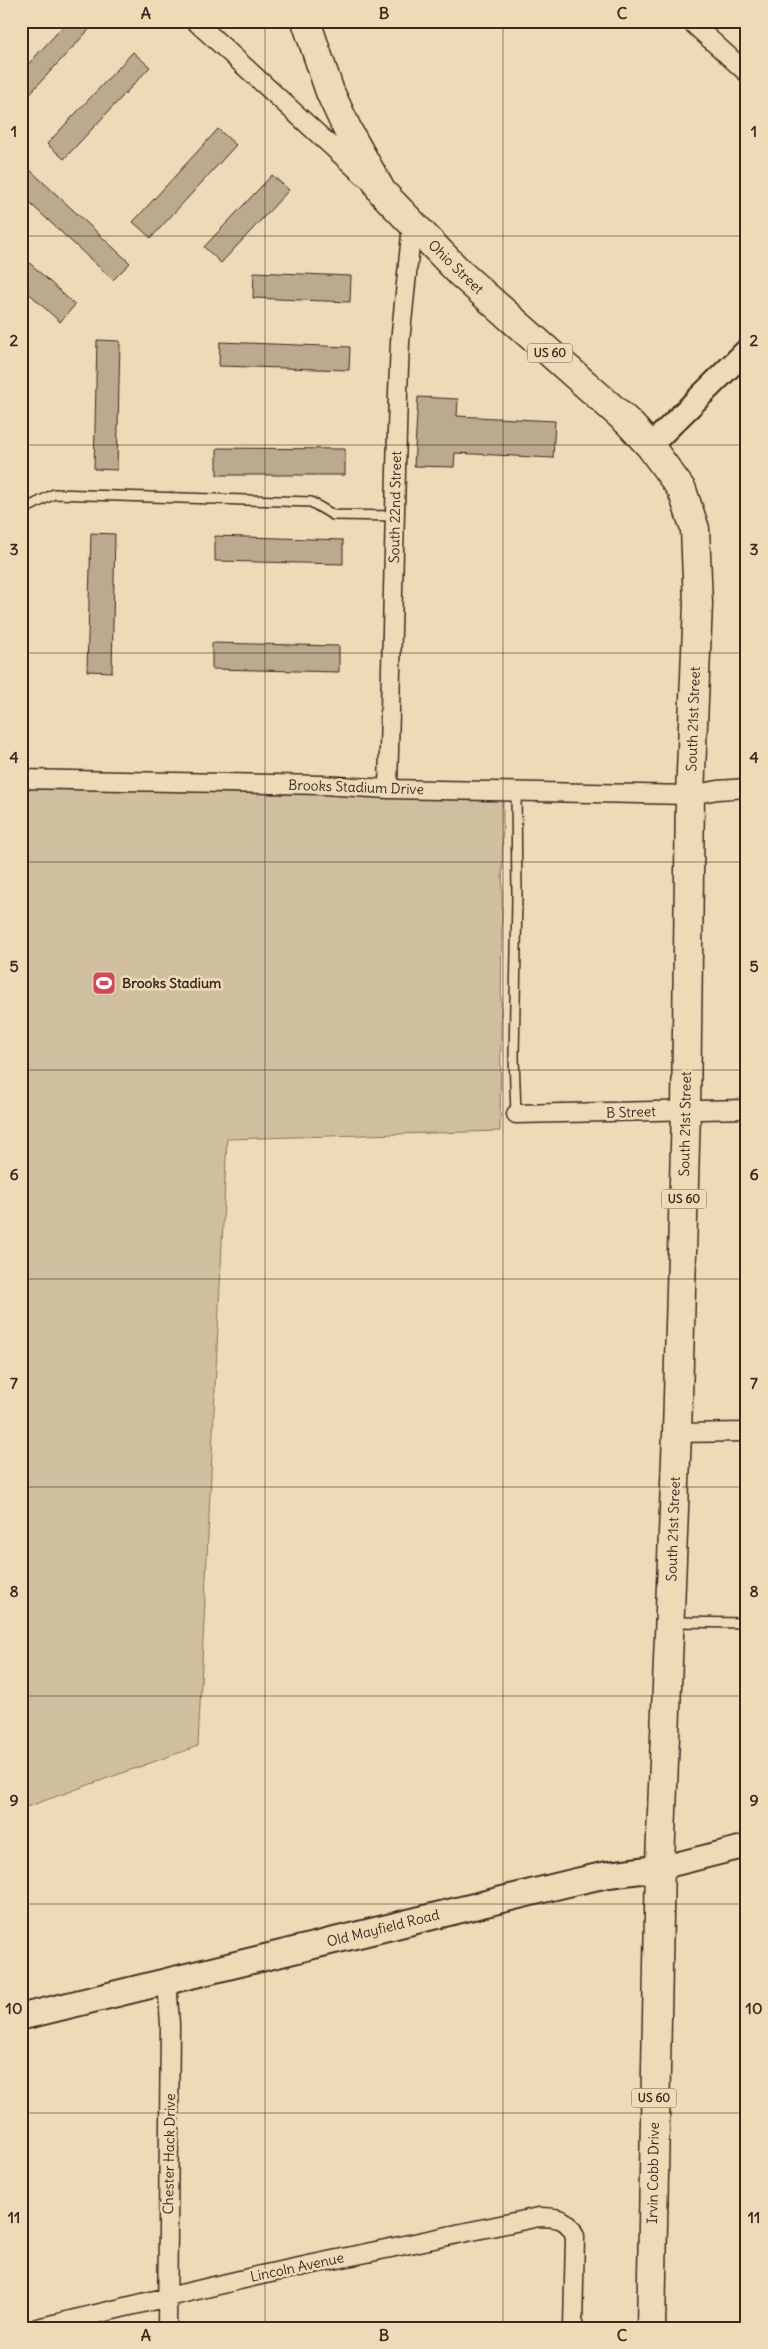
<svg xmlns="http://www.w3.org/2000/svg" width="768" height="2349" viewBox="0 0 768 2349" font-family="Delius,sans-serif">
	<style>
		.green { fill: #d0bf9f; stroke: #86745e }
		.building { fill: #bbaa8d; stroke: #3b2a1e }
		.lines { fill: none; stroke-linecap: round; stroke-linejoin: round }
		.service-casing { stroke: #3b2a1e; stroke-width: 12 }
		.minor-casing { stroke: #3b2a1e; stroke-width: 21 }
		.tertiary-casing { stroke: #3b2a1e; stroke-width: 26 }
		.secondary-casing { stroke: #3b2a1e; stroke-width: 29 }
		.primary-casing { stroke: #3b2a1e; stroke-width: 31 }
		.service { stroke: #eddbb8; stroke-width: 9 }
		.minor { stroke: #eddbb8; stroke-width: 18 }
		.tertiary { stroke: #eddbb8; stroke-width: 22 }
		.secondary { stroke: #eddbb8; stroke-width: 25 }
		.primary { stroke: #eddbb8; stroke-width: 28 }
		.grid { fill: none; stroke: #3b2a1e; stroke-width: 1; stroke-opacity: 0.55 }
		.labels { text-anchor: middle; stroke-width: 5; stroke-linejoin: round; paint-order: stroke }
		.shield { fill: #eddbb8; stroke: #705f4c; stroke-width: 1 }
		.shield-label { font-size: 12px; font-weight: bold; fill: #3b2a1e }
		.street-label { font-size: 14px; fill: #3b2a1e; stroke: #eddbb8 }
		.poi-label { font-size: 14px; font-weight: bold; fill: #3b2a1e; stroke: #eddbb8; text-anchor: start }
		.neatline { fill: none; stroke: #3b2a1e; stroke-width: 2 }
		.grid-label { font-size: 16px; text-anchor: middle; font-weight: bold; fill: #3b2a1e }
	</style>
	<rect width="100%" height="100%" fill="#eddbb8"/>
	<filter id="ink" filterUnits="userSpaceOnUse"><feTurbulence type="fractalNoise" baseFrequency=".02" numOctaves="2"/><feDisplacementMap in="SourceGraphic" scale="10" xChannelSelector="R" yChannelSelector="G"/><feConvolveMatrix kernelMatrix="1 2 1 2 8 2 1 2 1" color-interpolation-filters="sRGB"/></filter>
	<g filter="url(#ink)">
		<path class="green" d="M21 788 503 799 500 1131 227 1139 198 1746 21 1809Z"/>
		<path class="building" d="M68 21H97L21 103V72Z
			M133 52 150 67 64 159 47 144Z
			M218 129 236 145 151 238 133 222Z
			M29 169 130 263 113 280 21 195V178Z
			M272 175 289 190 221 263 204 247Z
			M21 255 75 305 60 322 21 286Z
			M254 272 351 276 350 302 253 298Z
			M97 340 120 341 117 470 94 469Z
			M220 342 350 347 349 370 219 366Z
			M418 397 458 399 457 416 555 421 553 458 455 453 454 467 414 466Z
			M217 448 345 449V475H217Z
			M91 533 115 534 112 672 87 671Z
			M215 536 343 540V564L215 561Z
			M212 643 339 646V672L212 669Z"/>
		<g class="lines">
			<g class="service-casing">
				<path id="service" d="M21 508H27L54 494 311 502 333 515 395 516
					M516 791 517 897 514 1057 516 1114
					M672 1622 747 1623"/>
			</g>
			<g class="minor-casing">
				<path id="minor" d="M195 21 366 178
					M690 21 747 73
					M21 779 323 785 388 789 690 795 718 790 747 788
					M388 789 398 392 400 342 412 225
					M516 1114 747 1109
					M677 1433 747 1432
					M37 2328 261 2275 539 2217C557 2217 568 2218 575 2236L573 2328
					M167 2328 170 2024 167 1981"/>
			</g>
			<g class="tertiary-casing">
				<path id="tertiary" d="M650 446 747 350
					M660 1868 747 1846"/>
			</g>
			<g class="secondary-casing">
				<path id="secondary" d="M21 2017 574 1882 605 1875 660 1868"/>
			</g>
			<g class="primary-casing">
				<path id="primary" d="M306 21 330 92 349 133 382 192 460 273 629 423 650 446 682 490 695 529 698 604 690 795 686 1110 677 1433 660 1862 651 2328"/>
			</g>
			<use href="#service" class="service"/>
			<use href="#minor" class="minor"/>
			<use href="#tertiary" class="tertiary"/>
			<use href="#secondary" class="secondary"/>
			<use href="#primary" class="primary"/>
		</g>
	</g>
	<path class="grid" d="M265 21V2328M503 21V2328M21 236H747M21 445H747M21 653H747M21 862H747M21 1070H747M21 1279H747M21 1487H747M21 1696H747M21 1904H747M21 2113H747"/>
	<defs>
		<g id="stadium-square" transform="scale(1.25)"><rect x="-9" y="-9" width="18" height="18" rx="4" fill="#d1495b" stroke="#eddbb8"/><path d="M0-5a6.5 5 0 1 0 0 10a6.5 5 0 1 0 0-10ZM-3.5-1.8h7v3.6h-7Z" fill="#fff"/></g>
	</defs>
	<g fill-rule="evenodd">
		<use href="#stadium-square" x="104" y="983"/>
	</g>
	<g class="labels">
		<g class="shield">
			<rect x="527.5" y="343.5" width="45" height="19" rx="4"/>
			<rect x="661.5" y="1189.5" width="45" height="19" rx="4"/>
			<rect x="631.5" y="2088.5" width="45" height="19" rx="4"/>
		</g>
		<g class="shield-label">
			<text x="550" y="357">US 60</text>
			<text x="684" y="1203">US 60</text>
			<text x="654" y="2102">US 60</text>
		</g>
		<g class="street-label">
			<text transform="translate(456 267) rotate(44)" y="5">Ohio Street</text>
			<text transform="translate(395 507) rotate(-89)" y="5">South 22nd Street</text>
			<text transform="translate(693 719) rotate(-88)" y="5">South 21st Street</text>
			<text transform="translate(356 787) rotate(2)" y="5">Brooks Stadium Drive</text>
			<text transform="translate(631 1112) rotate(-2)" y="5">B Street</text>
			<text transform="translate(685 1124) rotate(-89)" y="5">South 21st Street</text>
			<text transform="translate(673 1529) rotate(-88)" y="5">South 21st Street</text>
			<text transform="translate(383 1928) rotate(-14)" y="5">Old Mayfield Road</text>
			<text transform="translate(169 2154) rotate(-89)" y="5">Chester Hack Drive</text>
			<text transform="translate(653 2173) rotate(-89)" y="5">Irvin Cobb Drive</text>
			<text transform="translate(297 2267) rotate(-12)" y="5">Lincoln Avenue</text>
		</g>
		<g class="poi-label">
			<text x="122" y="988">Brooks Stadium</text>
		</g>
	</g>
	<rect width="768" height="2349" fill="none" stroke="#eddbb8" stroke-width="55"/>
	<rect x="28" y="28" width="712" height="2294" class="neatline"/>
	<g class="grid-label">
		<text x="146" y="19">A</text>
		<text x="384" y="19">B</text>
		<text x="622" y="19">C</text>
		<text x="14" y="137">1</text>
		<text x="754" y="137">1</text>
		<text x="14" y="346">2</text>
		<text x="754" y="346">2</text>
		<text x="14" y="555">3</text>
		<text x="754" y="555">3</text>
		<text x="14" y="763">4</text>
		<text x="754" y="763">4</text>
		<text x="14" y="972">5</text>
		<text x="754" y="972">5</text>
		<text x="14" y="1180">6</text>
		<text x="754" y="1180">6</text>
		<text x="14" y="1389">7</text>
		<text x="754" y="1389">7</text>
		<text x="14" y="1597">8</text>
		<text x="754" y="1597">8</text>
		<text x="14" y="1806">9</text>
		<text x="754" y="1806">9</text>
		<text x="14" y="2014">10</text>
		<text x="754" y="2014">10</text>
		<text x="14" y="2223">11</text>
		<text x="754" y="2223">11</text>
		<text x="146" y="2341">A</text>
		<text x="384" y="2341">B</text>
		<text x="622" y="2341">C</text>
	</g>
</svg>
